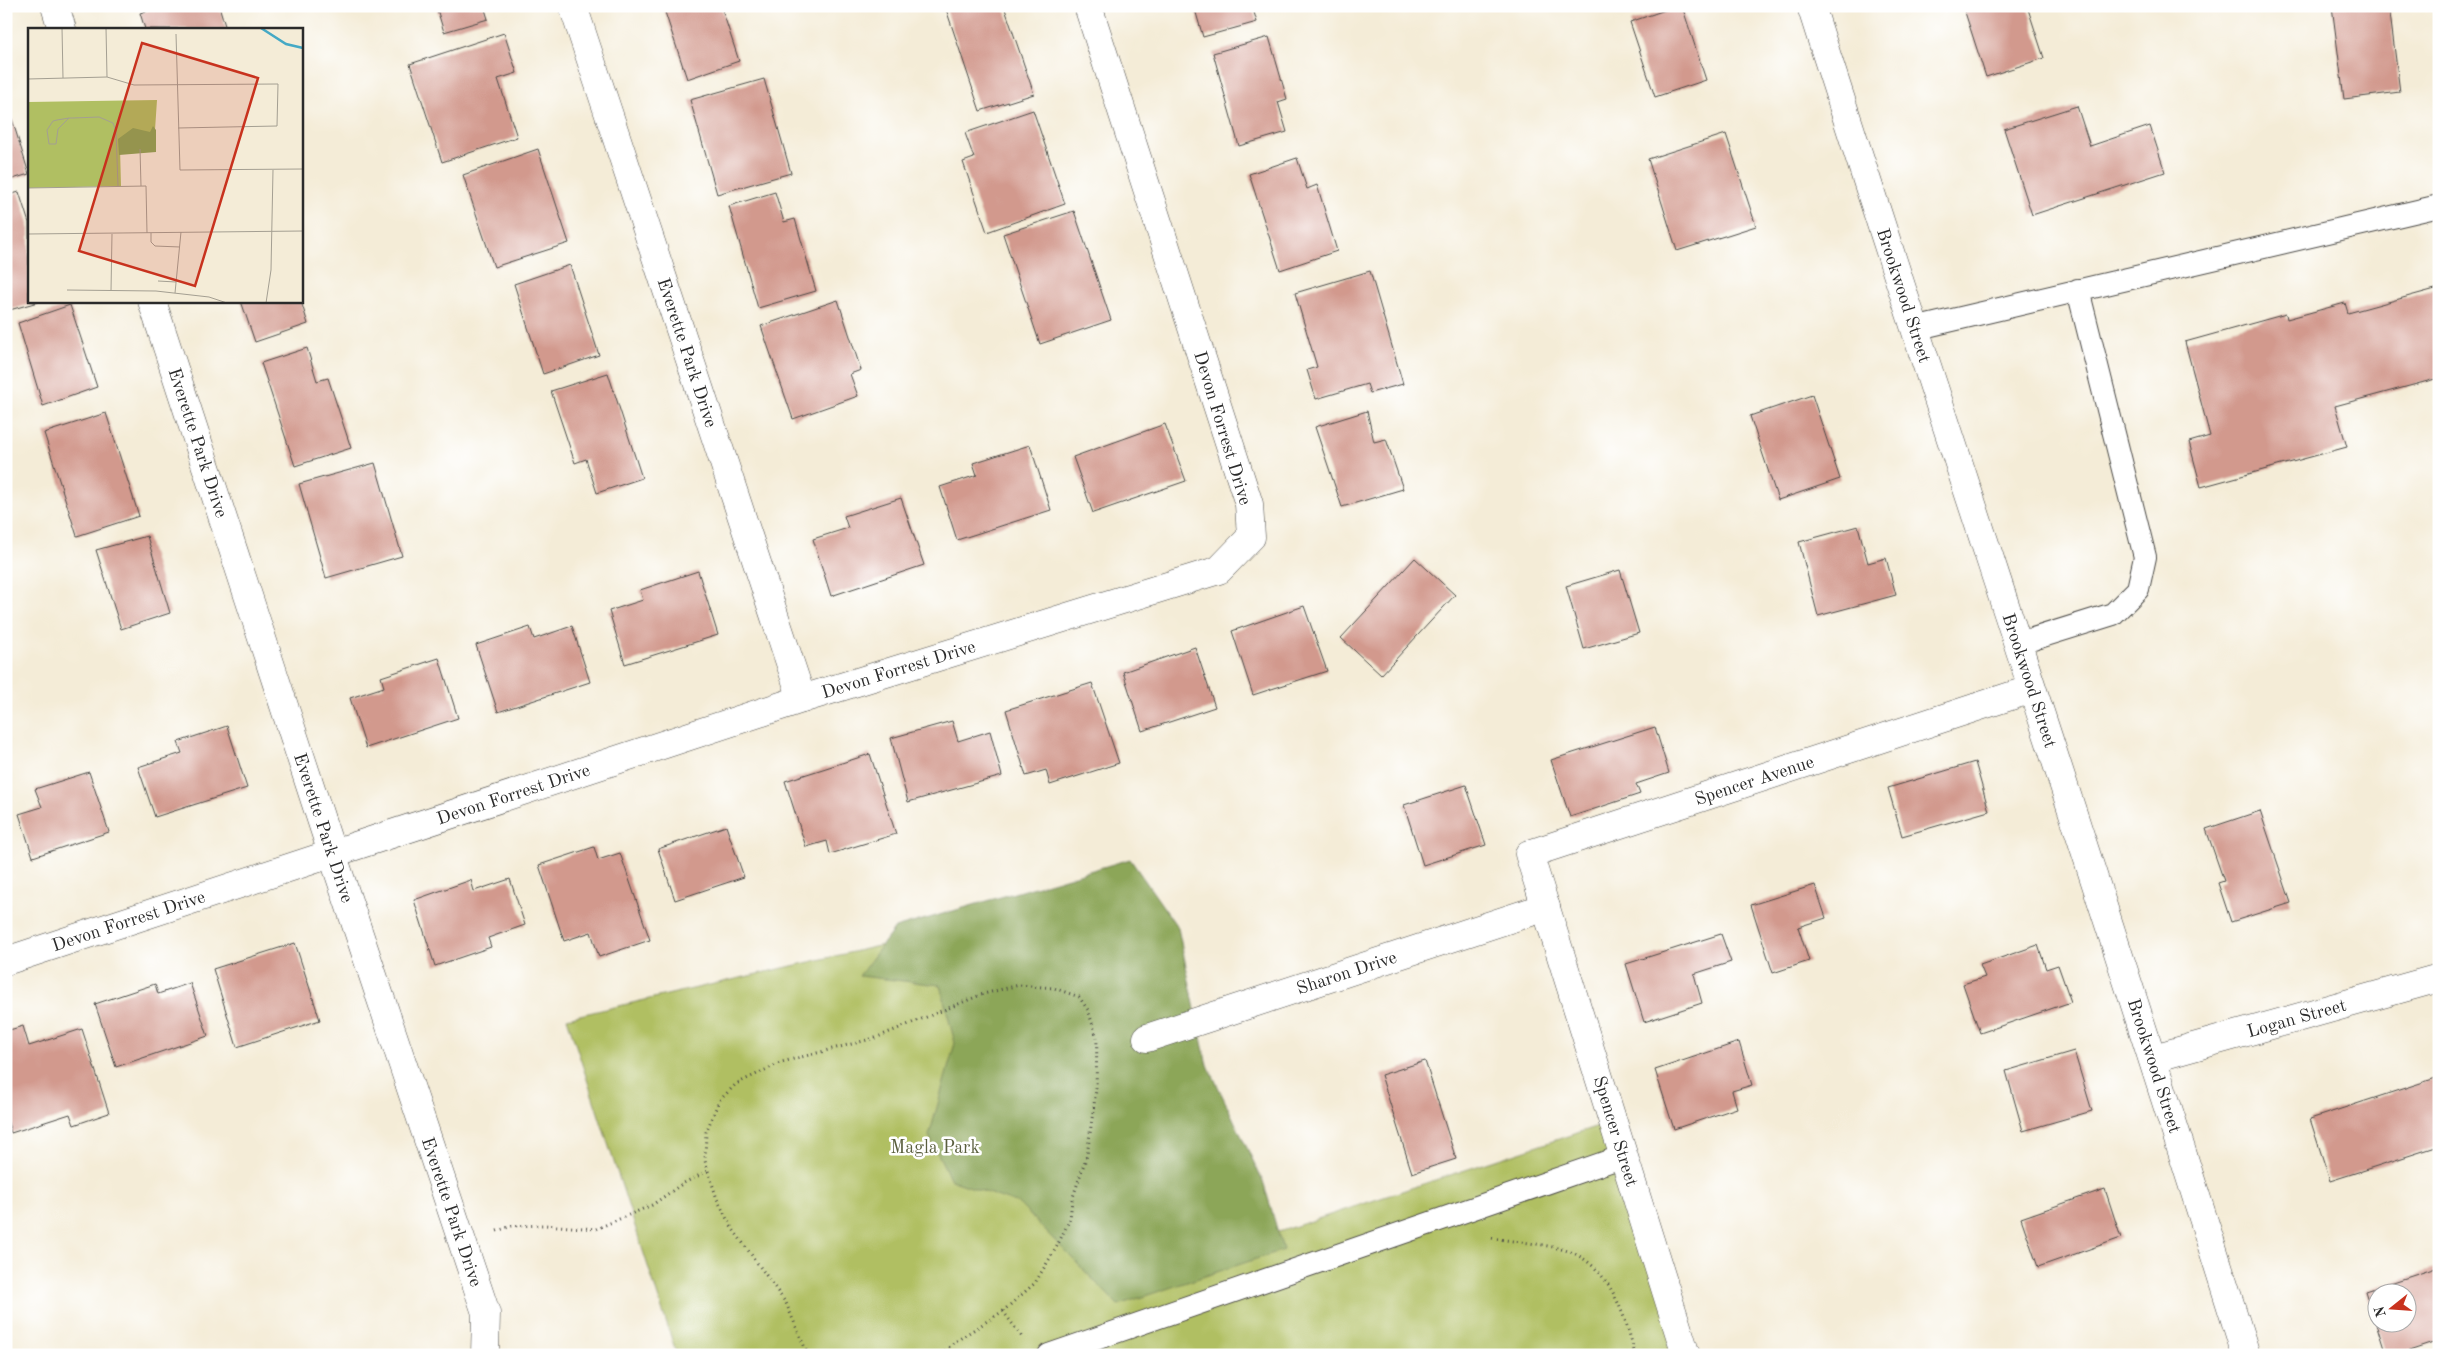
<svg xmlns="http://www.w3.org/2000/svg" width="2445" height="1361" viewBox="0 0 2445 1361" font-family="'Old Standard TT',serif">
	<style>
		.green { fill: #b0bf62; stroke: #6e7546 }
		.forest { fill: #8ca658; stroke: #5c6842 }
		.building { fill: #d2998d; fill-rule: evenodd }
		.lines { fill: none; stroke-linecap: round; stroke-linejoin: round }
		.lane-casing { stroke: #494845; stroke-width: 24 }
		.street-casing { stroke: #494845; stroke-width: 29 }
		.path { stroke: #494845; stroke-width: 3; stroke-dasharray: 1 4; stroke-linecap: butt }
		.lane { stroke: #fff; stroke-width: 22 }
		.street { stroke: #fff; stroke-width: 28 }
		.labels { text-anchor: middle; stroke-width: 5; stroke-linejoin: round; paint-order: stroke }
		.street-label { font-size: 18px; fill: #2b2b2b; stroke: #fff }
		.park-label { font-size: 18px; fill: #5a5f3e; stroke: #fff }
		.inset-river { fill: none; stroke: #45a9c5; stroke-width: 2.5 }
		.inset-road { fill: none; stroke: #a49f92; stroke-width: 1 }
		.view { fill: #c8321e; fill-opacity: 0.15; stroke: #c8321e; stroke-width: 2.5 }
		.inset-edge { fill: none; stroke: #2b2b2b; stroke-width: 2.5 }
	</style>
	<rect width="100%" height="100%" fill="#fff"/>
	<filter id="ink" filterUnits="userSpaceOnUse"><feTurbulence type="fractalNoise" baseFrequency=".02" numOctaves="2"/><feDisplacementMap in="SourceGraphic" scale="10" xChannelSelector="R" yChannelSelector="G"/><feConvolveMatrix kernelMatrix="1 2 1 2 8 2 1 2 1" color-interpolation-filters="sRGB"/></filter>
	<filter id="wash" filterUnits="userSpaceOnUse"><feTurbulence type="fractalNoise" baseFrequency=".0096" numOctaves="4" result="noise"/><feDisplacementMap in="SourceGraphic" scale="20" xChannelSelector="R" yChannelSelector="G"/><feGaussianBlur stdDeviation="1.12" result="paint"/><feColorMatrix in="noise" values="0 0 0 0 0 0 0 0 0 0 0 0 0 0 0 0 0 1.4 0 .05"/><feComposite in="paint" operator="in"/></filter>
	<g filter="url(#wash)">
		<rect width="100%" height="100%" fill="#f4ecd7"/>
		<path class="green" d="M1069 902 1197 1259 1613 1121 1686 1355H677L567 1018Z"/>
		<path class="forest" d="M1130 859 1178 928 1206 1061 1264 1184 1283 1250 1118 1305 1019 1204 951 1180 929 1136 955 1043 940 985 859 976 895 928Z"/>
		<g id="blocks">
			<path class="building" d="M160 6H219L226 29H145L140 13Z
				M436 6H484L488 19 444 32Z
				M663 6H721L739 61 687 79Z
				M945 6H1004L1034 94 980 111Z
				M1194 6H1252L1257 22 1203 37Z
				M1677 6H1682L1706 80 1655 97 1630 22Z
				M1963 6H2027L2044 58 1986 77Z
				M2332 6H2389L2400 92 2344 99Z
				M504 33 517 73 498 79 517 137 442 162 410 64Z
				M1269 37 1287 99 1278 102 1287 132 1239 146 1213 53Z
				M764 79 791 173 717 194 690 100Z
				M7 103 29 174 6 181V103Z
				M2077 106 2090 146 2150 126 2165 172 2032 215 2004 129Z
				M1033 110 1065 204 987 232 963 162 974 158 965 133Z
				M1726 134 1756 226 1677 251 1648 159Z
				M538 149 569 243 494 267 463 175Z
				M1297 158 1307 189 1317 185 1337 251 1280 270 1249 174Z
				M19 192 29 223V301L38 302 6 311V196Z
				M775 192 784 222 795 219 816 291 758 308 729 206Z
				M1074 211 1111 320 1040 344 1003 234Z
				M570 265 599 355 543 374 514 284Z
				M1370 271 1403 384 1370 393 1367 384 1316 399 1307 370 1317 367 1295 293Z
				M2439 288V378L2335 406 2347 447 2201 487 2189 442 2210 436 2185 342 2286 314 2287 319 2345 303 2348 313Z
				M838 300 861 370 850 374 858 396 793 419 761 326Z
				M241 301H301L308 324 255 342Z
				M70 305 97 387 43 406 18 323Z
				M307 348 317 381 328 378 351 448 295 466 261 363Z
				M608 373 642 478 597 493 586 459 575 463 551 391Z
				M1812 395 1840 479 1778 500 1750 416Z
				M1367 411 1374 442 1386 439 1403 489 1342 507 1315 427Z
				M106 413 139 516 77 536 44 433Z
				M1165 424 1186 481 1093 513 1073 457Z
				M1030 445 1051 510 957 540 940 487 977 475 973 463Z
				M375 463 402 556 326 578 299 484Z
				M901 498 924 565 831 596 813 539 848 528 844 516Z
				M1858 526 1868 563 1886 558 1896 595 1818 616 1799 542Z
				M147 536 170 613 121 629 96 550Z
				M1415 558 1455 595 1381 675 1341 638Z
				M1620 570 1639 633 1584 649 1566 586Z
				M698 571 718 635 625 664 609 611 643 600 640 590Z
				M1304 606 1327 671 1253 695 1232 631Z
				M572 626 590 682 498 712 476 645 530 627 534 639Z
				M1195 647 1215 707 1142 731 1123 672Z
				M439 658 458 718 366 748 350 698 384 687 381 677Z
				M1092 683 1119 763 1050 785 1046 770 1026 776 1006 710Z
				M952 721 958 741 990 731 1002 776 908 802 891 738Z
				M227 726 247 788 155 817 138 767 182 753 178 742Z
				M1655 727 1669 773 1636 784 1640 794 1570 817 1551 760Z
				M870 754 896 834 830 854 827 841 806 847 785 781Z
				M1975 762 1989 811 1902 836 1888 788Z
				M89 772 109 832 33 857 19 814 42 807 35 789Z
				M1466 785 1486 845 1423 865 1404 805Z
				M2260 811 2291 903 2231 922 2218 883 2224 881 2206 829Z
				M726 826 744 877 675 900 658 849Z
				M594 847 598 860 620 853 650 940 599 957 591 932 564 941 539 865Z
				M510 879 525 925 488 938 491 947 435 966 414 900 471 880 474 891Z
				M1815 885 1826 918 1798 927 1809 961 1773 973 1751 905Z
				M1721 934 1731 962 1694 974 1702 1003 1644 1022 1626 964Z
				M295 943 320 1020 237 1047 213 969Z
				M2038 945 2046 969 2058 965 2071 1002 1980 1033 1963 984 1985 977 1980 965Z
				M190 983 208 1036 116 1067 95 1004 155 984 158 994Z
				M23 1026 29 1046 82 1029 109 1113 74 1125 70 1114 11 1133 6 1116V1031Z
				M1739 1042 1752 1085 1732 1091 1737 1108 1674 1129 1655 1070Z
				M2074 1051 2092 1111 2023 1131 2006 1071Z
				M1425 1061 1456 1159 1412 1173 1381 1075Z
				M2439 1077V1146L2330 1181 2310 1119Z
				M2105 1189 2121 1238 2038 1267 2021 1218Z
				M2439 1267V1341L2397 1355H2386L2366 1291ZM2378 1294H2408V1324H2378Z"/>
		</g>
	</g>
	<g filter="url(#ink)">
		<use href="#blocks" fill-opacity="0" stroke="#494845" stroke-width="1"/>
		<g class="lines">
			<g class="lane-casing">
				<path id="lane" d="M1914 329 2439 206
					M2017 644 2113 614 2138 589 2145 557 2078 290
					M1049 1355 1624 1156"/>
			</g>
			<g class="street-casing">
				<g id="street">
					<path d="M55 6 62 29"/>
					<path id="s1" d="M573 6 802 699"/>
					<path id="s2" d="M1811 6C1954 456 2106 904 2246 1355"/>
					<path id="s3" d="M152 301 332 853 486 1313 485 1355"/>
					<path id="s4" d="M6 961 802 699 1219 570 1251 537 1249 504 1088 6"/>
					<path id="s5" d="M1147 1038 1546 907"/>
					<path id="s6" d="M2154 1058 2439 978"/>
					<path id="s7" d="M1686 1355 1529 854 2032 689"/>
				</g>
			</g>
			<path class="path" d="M497 1231 512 1226 545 1225 596 1229 652 1205 682 1184 708 1171
				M1492 1238C1515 1242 1539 1243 1561 1249 1608 1260 1625 1314 1635 1355
				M1003 1311 1022 1337
				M808 1355 786 1303 730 1225 717 1199 705 1161 706 1132 719 1101 736 1084 782 1062 875 1038 983 994 1019 985 1054 988 1079 997 1088 1010 1097 1038 1096 1090 1087 1155 1072 1200 1070 1219 1056 1248 1035 1283 1003 1311 953 1343 942 1355"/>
			<use href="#lane" class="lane"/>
			<use href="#street" class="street"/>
		</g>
	</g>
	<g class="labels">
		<g class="street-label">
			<text dy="6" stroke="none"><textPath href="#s2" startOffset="304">Brookwood Street</textPath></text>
			<text dy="6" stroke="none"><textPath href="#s1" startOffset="365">Everette Park Drive</textPath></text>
			<text transform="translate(1223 428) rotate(73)" y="6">Devon Forrest Drive</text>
			<text dy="6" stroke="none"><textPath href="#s3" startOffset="149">Everette Park Drive</textPath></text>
			<text dy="6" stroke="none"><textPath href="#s4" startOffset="939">Devon Forrest Drive</textPath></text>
			<text dy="6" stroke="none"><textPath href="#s2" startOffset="709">Brookwood Street</textPath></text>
			<text dy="6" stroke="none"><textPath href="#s7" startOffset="762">Spencer Avenue</textPath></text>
			<text dy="6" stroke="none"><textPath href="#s4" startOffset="534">Devon Forrest Drive</textPath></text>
			<text dy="6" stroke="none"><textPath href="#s3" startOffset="554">Everette Park Drive</textPath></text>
			<text dy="6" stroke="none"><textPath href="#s4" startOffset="129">Devon Forrest Drive</textPath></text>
			<text dy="6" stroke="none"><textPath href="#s5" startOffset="210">Sharon Drive</textPath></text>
			<text dy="6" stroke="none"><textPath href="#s6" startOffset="148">Logan Street</textPath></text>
			<text dy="6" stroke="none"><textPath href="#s2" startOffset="1114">Brookwood Street</textPath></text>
			<text transform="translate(1616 1131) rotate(73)" y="6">Spencer Street</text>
			<text dy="6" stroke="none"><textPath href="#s3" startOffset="959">Everette Park Drive</textPath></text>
		</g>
		<g class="park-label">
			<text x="935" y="1153">Magla Park</text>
		</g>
	</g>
	<g transform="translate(28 28)">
		<rect width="275" height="275" fill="#f4ecd7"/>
		<path d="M129 72 126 117 92 119 93 158 0 160V74Z" fill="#b0bf62"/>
		<path d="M125 98 128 102V124L91 127 90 111 105 100 122 104Z" fill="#8ca658"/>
		<path class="inset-river" d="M233 0 258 16 275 20"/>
		<path class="inset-road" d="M34 0 35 50M78 0 79 49M148 6 152 142 275 141M0 51 79 49 106 57 250 56 249 98 150 100M41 90 30 101 28 116H21L19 102 25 93 29 92 41 90H45L71 89 85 95 88 103 90 158M112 121 113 158M0 160 118 158 119 205M123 205V214L127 218 152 219M0 206 275 203M130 253 148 254M39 262 128 263 181 269 199 275M83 263 84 206M147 265 153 204M238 275 243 242 245 142"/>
		<path class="view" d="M114 15 230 50 167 258 51 223Z"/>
		<rect width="275" height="275" class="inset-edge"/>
	</g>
	<rect width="2445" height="1361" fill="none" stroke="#fff" stroke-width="25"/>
	<g transform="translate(2392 1308) rotate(253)"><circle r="24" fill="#ffffff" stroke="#aaaaaa"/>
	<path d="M0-4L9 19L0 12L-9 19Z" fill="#c8321e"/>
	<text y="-8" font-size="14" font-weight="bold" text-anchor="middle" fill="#2b2b2b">N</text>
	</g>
</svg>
